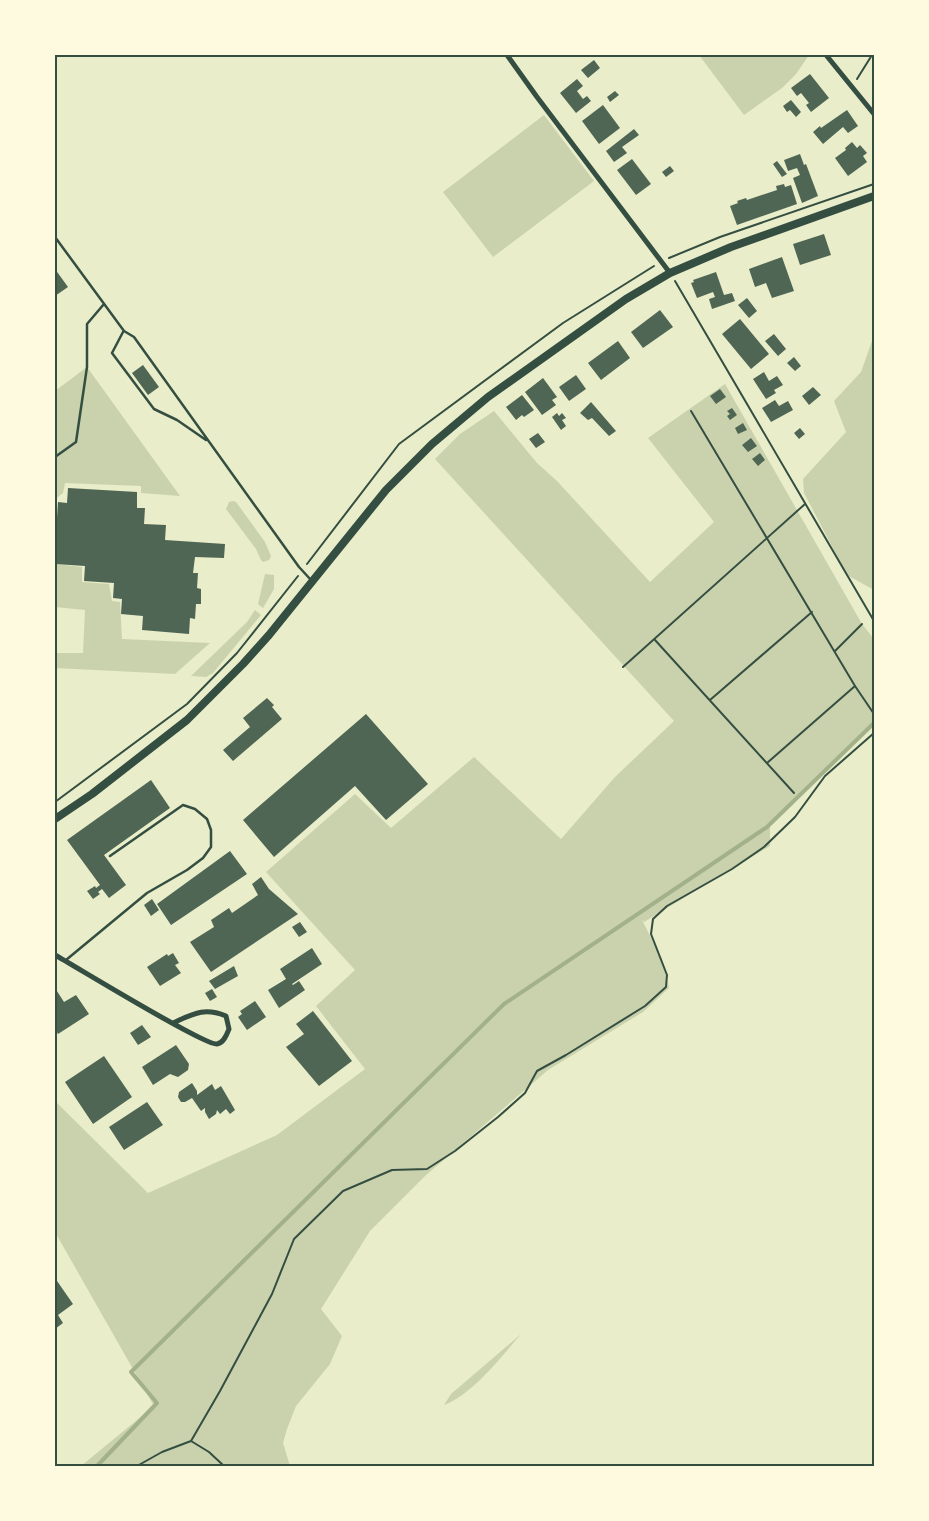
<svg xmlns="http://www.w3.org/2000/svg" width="929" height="1521" viewBox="0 0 929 1521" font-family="Figtree,sans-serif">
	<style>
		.green { fill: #cad2ad }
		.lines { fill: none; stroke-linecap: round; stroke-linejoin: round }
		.stream { stroke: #a3b18a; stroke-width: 4 }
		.building { fill: #4f6655 }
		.path { stroke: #344e41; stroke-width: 2 }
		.service { stroke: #344e41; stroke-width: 2.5 }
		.minor { stroke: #344e41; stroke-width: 5 }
		.primary { stroke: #344e41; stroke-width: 8 }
		.neatline { fill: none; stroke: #344e41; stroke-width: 2 }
	</style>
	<rect width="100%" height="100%" fill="#e9edc9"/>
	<path class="green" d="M699 55H809L796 74 782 88 744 115Z
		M544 115 594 181 493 257 443 192Z
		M874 340V590L847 575 804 493 803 479 846 432 834 401 861 372 872 341Z
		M87 367 180 496 141 493V486L65 483 63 493 55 499V391Z
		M725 384 862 624 874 639V721L770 823V846L644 922 642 920 662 959 669 988 643 1012 548 1070 425 1176 370 1231 321 1309 342 1336 330 1364 296 1406 287 1429 283 1443 290 1466H81L154 1406 55 1232V1101L148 1193 277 1135 365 1069 316 1006 355 970 266 872 355 794 391 828 474 757 561 839 615 777 674 721 435 459 460 434 494 411 537 463 557 481 650 582 714 522 648 438Z
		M233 501 236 502 265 542 271 556 269 560 263 562 261 560 256 549 226 509 229 502Z
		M55 564 82 567V582L109 584 112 601 120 602 122 639 210 643 175 674 55 668V653H83L85 610 55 607Z
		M265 574 274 575V589L263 608 258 604Z
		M255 610 261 615 213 673 206 677 191 676 247 622Z
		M521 1334C502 1356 472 1395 444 1405L451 1394Z"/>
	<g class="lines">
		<path class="stream" d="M97 1466 157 1403 131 1372 504 1004 767 827 874 723"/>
	</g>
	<path class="building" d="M594 60 600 68 588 78 581 70Z
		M810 74 829 98 811 112 806 105 809 103 801 93 797 96 791 88Z
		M577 79 583 86 577 91 583 99 587 96 591 101 576 113 560 93Z
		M615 91 619 95 610 102 607 97Z
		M791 100 801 112 796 117 790 110 787 112 783 106Z
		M603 105 620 128 599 144 582 121Z
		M847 110 858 126 848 133 843 127 823 144 813 132 820 126 821 128Z
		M634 129 639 135 622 147 627 153 614 162 606 151Z
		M852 142 857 148 860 145 867 153 863 156 867 162 848 176 835 158 846 150 845 148Z
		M800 154 804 165 806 164 818 196 802 203 793 178 800 175 797 168 788 171 784 160Z
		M632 159 651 184 636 195 617 170Z
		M777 161 787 174 782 177 773 164Z
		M670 166 674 171 666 177 662 172Z
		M784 184 785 187 791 185 797 204 737 225 730 206 738 203 737 201 746 198 747 200 777 190 776 186Z
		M824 234 831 255 800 265 793 244Z
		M782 257 794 291 772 298 766 283 755 287 749 269Z
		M55 269 68 287 55 296Z
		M716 272 724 295 732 293 735 301 712 309 709 299 715 297 713 292 697 298 691 283 694 282 693 280Z
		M747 298 757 311 749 318 738 305Z
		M660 310 673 327 643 348 631 332Z
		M740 319 769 354 751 369 722 334Z
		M774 334 786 349 778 356 765 341Z
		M618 341 630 358 601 380 588 363Z
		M794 357 801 366 795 371 787 363Z
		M143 365 159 387 148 395 132 373Z
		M764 372 769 381 777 376 783 385 774 390 776 393 766 399 753 379Z
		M576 375 586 389 569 401 559 387Z
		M543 378 557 397 552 400 556 405 542 415 525 392Z
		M813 387 821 395 809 405 802 396Z
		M720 389 726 397 716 404 710 396Z
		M522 395 534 410 524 417 522 415 516 420 506 407Z
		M775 400 779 406 788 401 793 410 771 422 762 408Z
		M591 402 616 431 609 436 592 418 588 420 580 413Z
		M732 408 737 415 730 420 727 416 730 414 727 411Z
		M557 413 559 416 562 413 566 418 562 420 566 426 561 430 552 417Z
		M743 423 747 430 738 434 735 428Z
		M800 428 805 434 799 439 794 433Z
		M538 433 545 442 536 448 529 439Z
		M751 438 757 446 748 452 742 445Z
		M760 453 765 460 758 466 752 459Z
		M68 488 137 492V508H145L144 524 166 525 165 540 225 544 224 558 195 557 193 573H198L197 588 201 589V604H196L195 619 190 618 189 634 142 630 143 616 121 614 122 599 113 598 114 583 84 581 85 566 55 564V517L57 518 58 502 67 503Z
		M267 698 274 705 272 707 282 719 233 761 223 750 250 727 243 718Z
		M366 714 428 784 386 820 355 786 274 857 243 820Z
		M151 780 170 808 104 855 126 885 109 898 102 889 98 892 100 894 93 899 87 891 95 886 96 888 100 885 67 840Z
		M230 851 247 874 171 925 157 904Z
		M261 877 269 889 298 914 211 972 190 942 214 927 211 920 229 908 232 913 258 895 252 884Z
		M152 899 159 910 151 916 144 905Z
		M300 922 307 932 299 937 292 927Z
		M312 948 322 964 292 984 293 985 299 981 305 990 279 1008 268 990 286 979 280 969Z
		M173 953 179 963 175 965 181 973 160 986 147 967 167 954 168 956Z
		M234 966 238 976 215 989 209 981Z
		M55 988 64 1002 76 995 89 1014 58 1034 55 1029Z
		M212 989 217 997 210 1001 205 993Z
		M255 1001 266 1017 247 1030 238 1017 242 1014 240 1011Z
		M313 1011 352 1061 319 1086 286 1047 304 1034 296 1024Z
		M142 1025 151 1037 138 1045 130 1033Z
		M176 1045 189 1064 188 1070 178 1077 170 1074 153 1085 142 1067Z
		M104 1056 132 1097 93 1124 65 1082Z
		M192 1083 197 1091V1095L212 1084 215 1090 221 1086 235 1110 230 1114 226 1109 220 1114 217 1110 216 1114 209 1119 205 1112V1108L201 1111 192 1098 185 1102H181L178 1097 179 1092Z
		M147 1102 163 1125 124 1150 109 1127Z
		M55 1278 73 1304 58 1315 63 1323 55 1329Z"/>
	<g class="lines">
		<path class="path" d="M857 79 872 55
			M669 258 720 237 874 184
			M675 281 874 621
			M691 411 855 686 874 714
			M307 564 399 444 563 323 654 266
			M655 640 794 793
			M835 651 862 624
			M623 667 805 504
			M710 700 812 612
			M767 763 855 686
			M55 802 187 704 237 653 298 576
			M191 1441 220 1391 272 1294 294 1239 343 1191 392 1170 427 1169 455 1151 498 1117 525 1093 537 1071 566 1055 645 1006 666 987 667 975 651 934 653 919 667 906 732 869 764 847 795 817 825 776 874 733
			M137 1466 162 1452 191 1441 209 1452 224 1466"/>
		<path class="service" d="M55 237 124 331 134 337 299 567 311 580
			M123 332 112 353 154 409 177 420 206 440
			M55 457 76 442 87 367V324L104 304
			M66 960 147 893 187 870 203 858 211 847V830L207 819 195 809 183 805 110 856"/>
		<path class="minor" d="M507 55 537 97 670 273
			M826 55 874 114
			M55 955C75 966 205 1046 217 1044 224 1043 227 1034 229 1029L226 1016C204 1007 193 1014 173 1023"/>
		<path class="primary" d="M55 819 92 794 187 720 243 664 269 635 386 490 432 444 488 397 626 299 670 273 731 247 874 196"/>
	</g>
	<rect width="929" height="1521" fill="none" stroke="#fefae0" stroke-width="112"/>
	<rect x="56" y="56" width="817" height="1409" class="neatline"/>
</svg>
